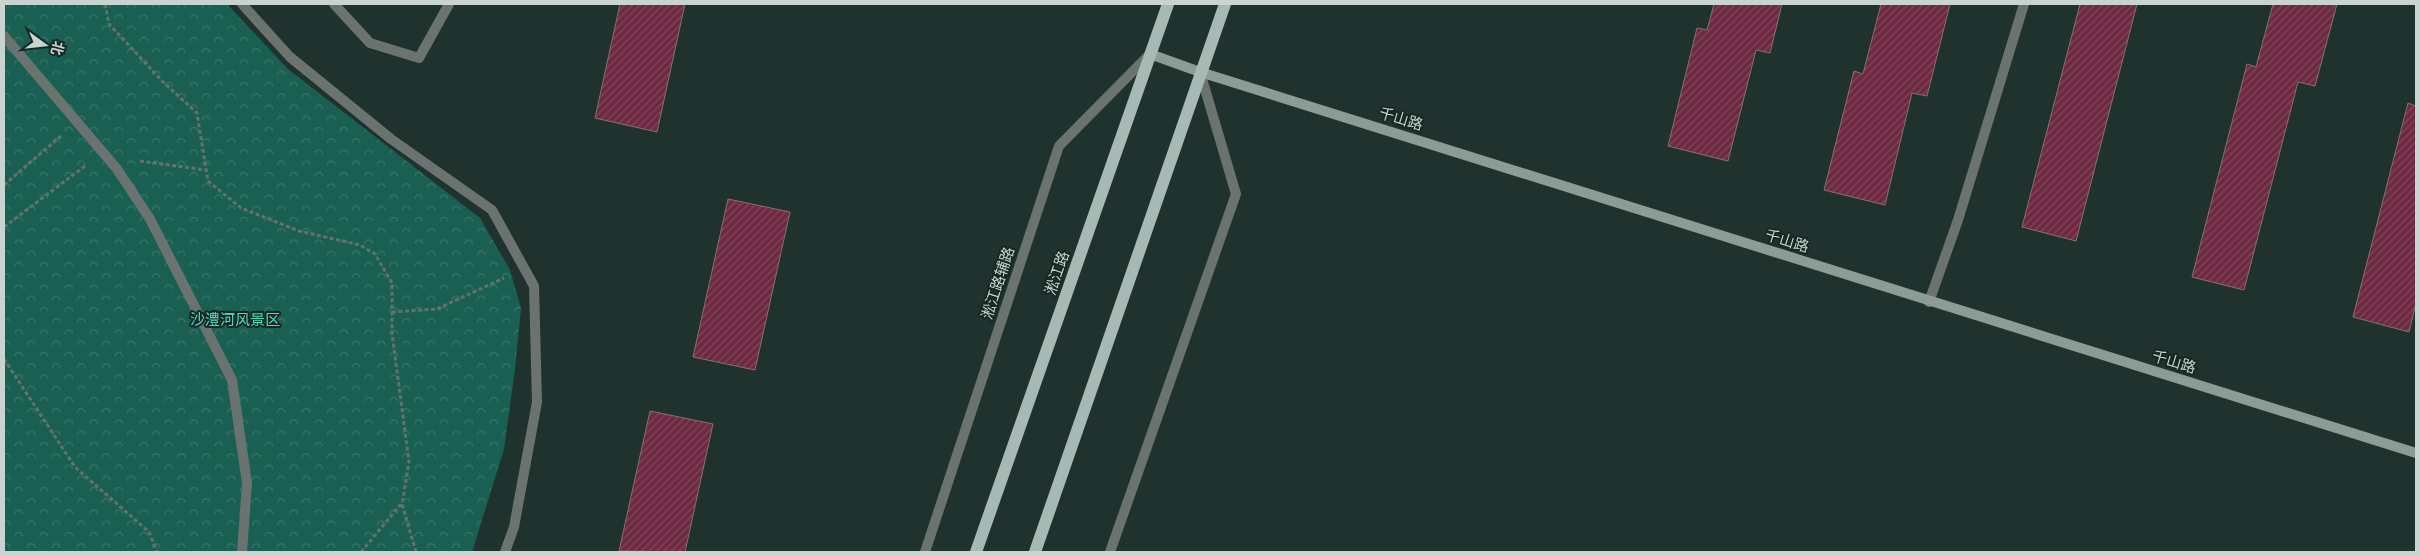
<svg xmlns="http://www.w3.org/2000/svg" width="2420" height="556" viewBox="0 0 2420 556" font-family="'Nunito Sans','Noto Sans SC',sans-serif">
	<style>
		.park { fill: url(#park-crowns) }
		.building { fill: url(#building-hatch); stroke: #837075 }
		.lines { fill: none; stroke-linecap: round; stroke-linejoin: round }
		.path { stroke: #63726f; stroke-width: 3; stroke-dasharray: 4 2.5; stroke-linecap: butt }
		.street { stroke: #6b7371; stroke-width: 10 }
		.secondary { stroke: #8d9b97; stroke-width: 10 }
		.primary { stroke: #a7b9b4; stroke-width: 12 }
		.labels { text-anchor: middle; stroke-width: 4; stroke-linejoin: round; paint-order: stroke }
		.street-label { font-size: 15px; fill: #c9d4d1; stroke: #162824 }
		.park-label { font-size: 15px; fill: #4be0c5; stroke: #162824 }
	</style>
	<defs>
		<pattern id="park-crowns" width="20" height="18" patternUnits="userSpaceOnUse" patternTransform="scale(1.25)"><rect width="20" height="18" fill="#196053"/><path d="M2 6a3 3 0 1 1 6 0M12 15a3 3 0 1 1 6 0" fill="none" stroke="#39766b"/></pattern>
		<pattern id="building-hatch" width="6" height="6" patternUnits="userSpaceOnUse" patternTransform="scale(1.25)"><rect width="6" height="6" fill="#6e2942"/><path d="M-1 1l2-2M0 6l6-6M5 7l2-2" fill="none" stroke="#81475c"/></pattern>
	</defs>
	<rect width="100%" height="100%" fill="#20322e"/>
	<path class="park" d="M4 4H227L288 69 480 218 510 270 521 308 515 369 504 449 472 552H4Z"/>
	<path class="building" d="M620 4H685L657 132 595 118Z
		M1714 4H1782L1770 53 1756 50 1728 161 1668 146 1697 28 1707 30Z
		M1881 4H1950L1927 96 1912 93 1885 205 1824 190 1854 71 1863 74Z
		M2080 4H2137L2076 241 2022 227Z
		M2273 4H2337L2315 86 2298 82 2244 290 2192 277 2247 64 2256 67Z
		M2408 103 2416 106V303L2409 332 2353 317Z
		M728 199 790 212 755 370 693 357Z
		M650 411 713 424 685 552 619 551Z"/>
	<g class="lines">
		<path class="path" d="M105 4 109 24 163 82 197 113 208 181 241 208 299 231 360 245 375 254 392 283V333L409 462 402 504 416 552
			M140 161 206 170
			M4 185 61 136
			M4 227 85 166
			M392 312 437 309 504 278
			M4 359 75 467 149 532 157 552
			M361 552 401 504"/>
		<path class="street" d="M242 4 290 57 391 139 492 210 534 286 537 402 514 527 505 552
			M334 4 370 43 419 58 449 4
			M4 36 117 169 150 219 232 380 247 483 242 552
			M1929 302 1958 220 2024 4
			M925 552 1059 146 1149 55
			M1110 552 1236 194 1200 72"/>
		<path class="secondary" d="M1150 54 1200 72 2416 453"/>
		<path class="primary" d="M976 552 1168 4
			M1035 552 1225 4"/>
	</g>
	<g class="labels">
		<g class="street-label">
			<text transform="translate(1401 119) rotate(17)" y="5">千山路</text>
			<text transform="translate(1787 241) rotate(17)" y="5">千山路</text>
			<text transform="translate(1057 273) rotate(-71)" y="5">淞江路</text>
			<text transform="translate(998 283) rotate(-72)" y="5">淞江路辅路</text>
			<text transform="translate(2174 362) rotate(17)" y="5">千山路</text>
		</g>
		<g class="park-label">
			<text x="235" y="325">沙澧河风景区</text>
		</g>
	</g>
	<rect width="2420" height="556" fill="none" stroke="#c9d4d1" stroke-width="10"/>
	<g transform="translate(45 45) rotate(105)" stroke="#162824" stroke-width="4" paint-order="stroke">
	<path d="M0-4L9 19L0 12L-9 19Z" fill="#c9d4d1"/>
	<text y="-8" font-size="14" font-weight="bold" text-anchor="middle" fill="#c9d4d1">北</text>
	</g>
</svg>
